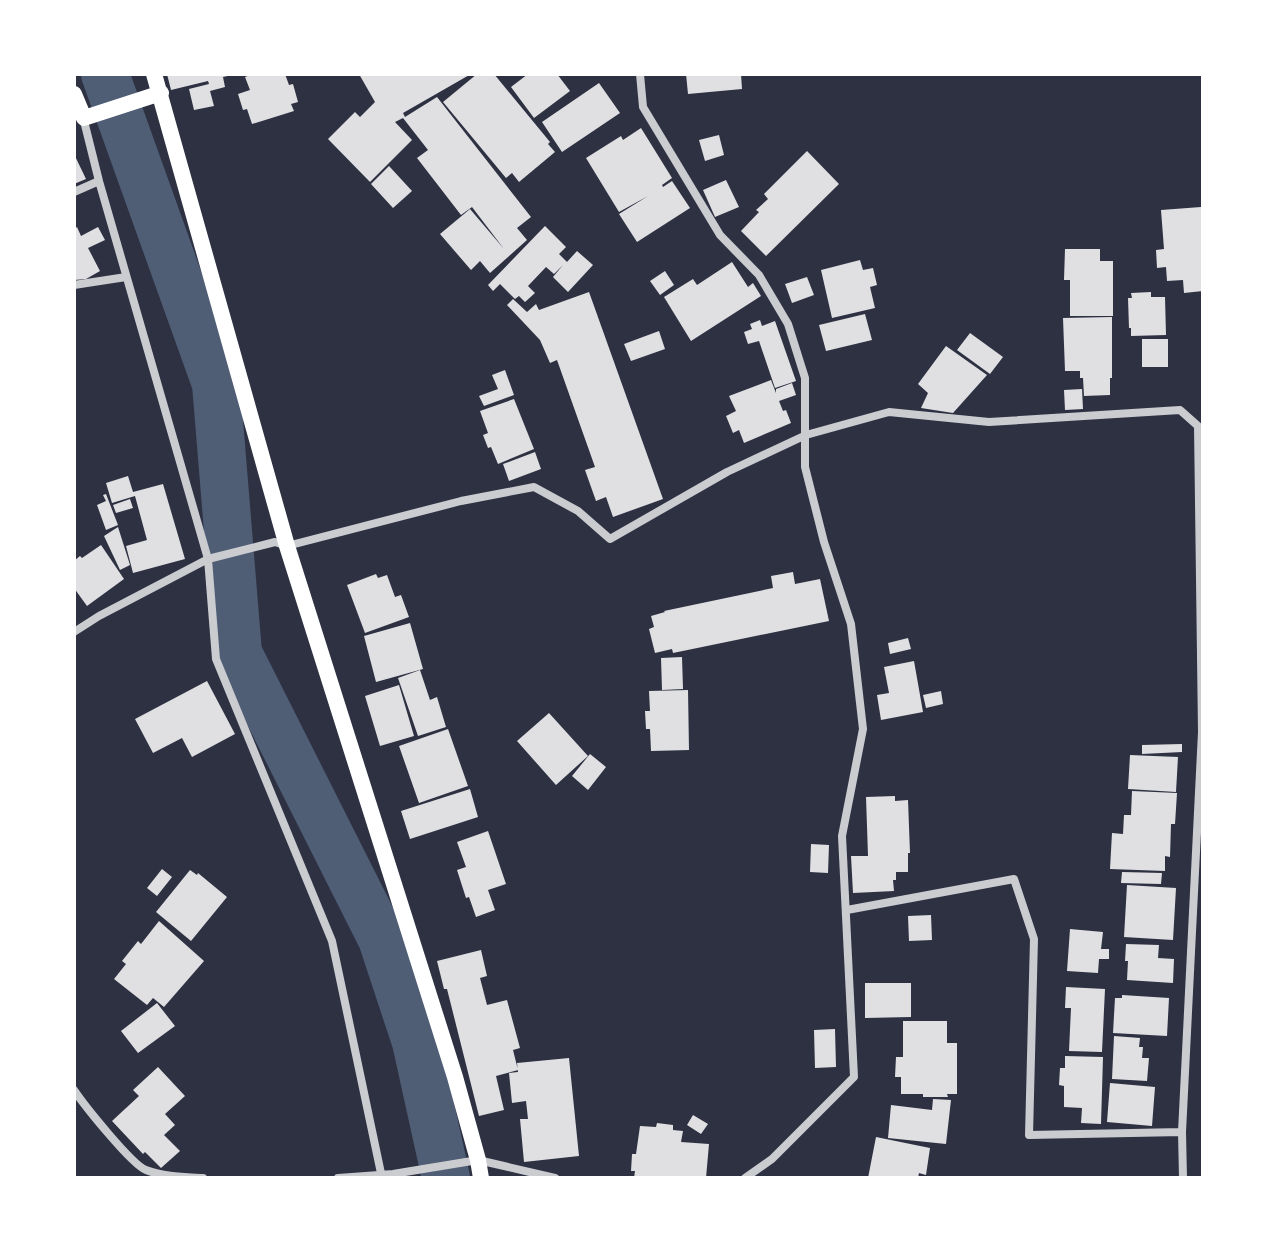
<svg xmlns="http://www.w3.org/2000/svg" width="1277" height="1252" viewBox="0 0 1277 1252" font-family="Inter,sans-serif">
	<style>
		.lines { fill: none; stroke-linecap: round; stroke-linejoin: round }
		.river { stroke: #4f5d75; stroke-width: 48 }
		.building { fill: #e0e0e3 }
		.minor { stroke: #caccd0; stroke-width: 8 }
		.secondary { stroke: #fff; stroke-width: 16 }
	</style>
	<rect width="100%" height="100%" fill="#2d3142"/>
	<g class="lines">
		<path class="river" d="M105 74 216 384 238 653 382 939 416 1042 446 1178"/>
	</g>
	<path class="building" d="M167 74H232V75L223 77 225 87 210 91 214 106 194 110 189 89 209 84 208 81 171 90Z
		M253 74H285L289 85 293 84 298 102 291 104 294 111 252 124 247 109 243 110 238 94 250 90 245 77Z
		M359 74H471L403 113 405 117 437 97 531 217 517 228 527 240 490 273 480 261 471 270 440 234 470 209 504 249 472 207 461 215 417 158 428 150 403 118 395 122 412 140 370 182 328 139 355 112 360 117 375 102Z
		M477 74H494L550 142 548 144 555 152 519 182 512 173 506 178 443 102Z
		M528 74H547L548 76 552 74H557L570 91 534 118 511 87Z
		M686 74H741L742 89 688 94Z
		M599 83 620 113 562 152 542 122Z
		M641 128 672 178 662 185 663 187 672 181 690 208 637 242 619 214 648 196 619 212 586 158 621 136 623 140Z
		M719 135 724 155 705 161 699 140Z
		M807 151 839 184 766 256 741 231 759 212 756 210 768 199 764 194Z
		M74 154 86 179 74 184Z
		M389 166 412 191 393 208 371 184Z
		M726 180 739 207 715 217 703 190Z
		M1201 207 1203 291 1184 293 1183 280 1167 281 1166 267 1157 268 1156 250 1164 249 1161 210Z
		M545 226 566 247 559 254 567 262 577 251 593 265 568 292 553 277 563 265 554 274 546 267 528 286 535 293 525 302 519 296 515 299 500 284 493 291 488 285Z
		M77 227 81 236 98 227 105 240 88 248 100 271 86 279 74 280V229Z
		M1065 249H1100V261H1113V316H1070V280H1064Z
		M860 260 863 270 873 268 877 285 870 287 875 308 832 318 821 270Z
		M732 262 748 287 753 283 761 296 691 341 664 297 693 279 697 285Z
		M665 271 674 285 660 295 650 281Z
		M807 277 814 295 792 303 785 284Z
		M589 292 663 499 613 517 606 497 596 501 585 470 595 467 557 360 550 363 540 340 507 305 513 299 527 312 536 304 539 310Z
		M1151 292V297H1165L1166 335 1131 336V328H1129L1128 298H1132L1131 293Z
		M865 314 872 340 826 351 819 325Z
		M1112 317V378H1110V395L1084 396 1083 378H1080V371H1065L1063 318Z
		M760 320 762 326 775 321 796 381 775 388 759 341 748 344 744 332 752 329 750 324Z
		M659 331 665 349 631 361 624 344Z
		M970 333 1003 357 990 374 957 350Z
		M1142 339H1168V367H1142Z
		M946 346 987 375 953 413 921 408 928 393 918 384Z
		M505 370 514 395 484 406 479 396 498 389 492 375Z
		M771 380 776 393V389L792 383 796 395 779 401 783 411 786 410 791 423 744 443 739 430 733 433 726 416 736 411 729 396Z
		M1082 389 1083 409 1065 410 1064 390Z
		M514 399 534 449 498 464 491 447 488 448 483 435 488 433 480 411Z
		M535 452 541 469 509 481 503 464Z
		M128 476 133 492 163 484 185 559 133 573 126 546 147 540 135 496 112 503 106 483Z
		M106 494 118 525 106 530 97 505 106 501 103 495Z
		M130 499 133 508 116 513 113 505Z
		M118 527 130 565 120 570 104 536Z
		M101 545 124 579 87 606 74 588V561L80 556 82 558Z
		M793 572 795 584 820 579 829 621 673 653 672 649 655 653 649 629 654 627 651 616 665 612 664 611 773 588 771 576Z
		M376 574 378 578 387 575 395 597 401 595 409 617 365 633 347 585Z
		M410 623 423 669 376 682 364 636Z
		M908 638 911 649 890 654 888 643Z
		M682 657 683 689 662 690 661 658Z
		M914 661 923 712 881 720 877 695 889 693 884 667Z
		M420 670 430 700 437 697 446 727 418 736 398 678Z
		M207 681 235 734 192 757 182 738 153 753 135 719Z
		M399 685 414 736 380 746 365 696Z
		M688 690 689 750 651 751 650 729H646L645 711H650L649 691Z
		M941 691 943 704 926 708 923 695Z
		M549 713 588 756 556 785 517 741Z
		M448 729 468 786 419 803 399 746Z
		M1182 744V752L1142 754V745Z
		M590 754 606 767 588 790 572 776Z
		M1130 755 1178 757 1176 792 1128 789Z
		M470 789 478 817 410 839 401 811Z
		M1132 791 1177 793 1175 824H1171L1170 857 1165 856V871L1110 869 1112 833 1123 834 1124 815H1131Z
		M895 796V801L908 800 910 853H908V872H896V880H893L894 891 853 893 851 856H868L866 797Z
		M488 831 506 884 488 890 495 910 476 917 469 897 466 898 457 870 466 867 457 842Z
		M811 844 829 845 828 873 810 872Z
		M162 869 172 877 157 896 147 888Z
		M190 870 197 875 198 873 227 897 191 941 156 912Z
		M1122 872 1162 873 1161 884 1121 883Z
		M1127 885 1176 888 1173 940 1124 937Z
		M931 915 932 940 909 941 908 916Z
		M159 921 204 961 164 1007 153 998 147 1005 114 979 126 964 122 961 138 941 141 944Z
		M1070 929 1103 932 1101 949H1109V959H1099L1098 973 1067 971Z
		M1126 944 1159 945 1158 958 1174 959 1173 983 1127 980 1128 961H1125Z
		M481 950 487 976 480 978 487 1005 507 1000 520 1048 513 1050 518 1070 496 1076 504 1110 479 1116 447 989H444L437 961Z
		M865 983H911V1017L865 1018Z
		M1066 987 1105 989 1102 1052 1069 1051 1071 1008H1065Z
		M1122 995 1169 998 1167 1036 1113 1033 1115 998H1122Z
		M157 1003 175 1026 138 1053 121 1031Z
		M903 1021H947V1043H957V1094H947L948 1097H923V1094H901V1077H895L896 1057H903Z
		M835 1029 836 1067 815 1068 814 1030Z
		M1114 1036 1140 1038 1139 1047H1143L1142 1058H1149L1147 1081 1112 1079Z
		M1065 1056 1103 1057 1101 1124 1081 1123 1082 1108 1064 1107V1086L1059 1085 1060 1068H1065Z
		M569 1058 579 1156 524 1162 520 1119H528L526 1101 512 1103 509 1073 518 1072 517 1063Z
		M158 1067 185 1096 165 1114 175 1125 164 1135 180 1151 161 1168 145 1152 143 1154 112 1121 139 1096 133 1090Z
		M1110 1083 1155 1087 1152 1126 1107 1122Z
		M933 1099 951 1100 946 1144 888 1138 891 1105 932 1110Z
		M693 1115 708 1124 701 1134 687 1125Z
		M657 1123 673 1125V1130L683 1131 681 1142 709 1144 706 1178H634L635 1171H631L632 1154H636L640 1126 656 1127Z
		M876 1137 930 1148 926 1175 919 1173 918 1178H868Z"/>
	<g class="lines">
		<path class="minor" d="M640 74 643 107 720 235 759 275 788 324 805 378V467L824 542 851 624 863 729 842 836 854 1077 772 1159 745 1178
			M83 117 99 181 208 559 216 659 332 941 382 1178
			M74 192 99 181
			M74 285 126 277
			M74 632 99 616 208 559 275 542 287 546 461 501 534 487 578 511 610 539 727 472 806 435 889 412 989 422 1180 410 1198 426 1202 732 1182 1132 1029 1135 1034 939 1014 879 847 910
			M74 1090C84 1105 132 1165 146 1170 164 1177 184 1177 203 1178
			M1182 1132 1183 1178
			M338 1178 393 1174 478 1160 555 1178"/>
		<path class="secondary" d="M154 74 287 546 455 1077 478 1160 481 1178
			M74 94 84 118 161 93"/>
	</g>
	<rect width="1277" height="1252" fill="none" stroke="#ffffff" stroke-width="152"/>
</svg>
